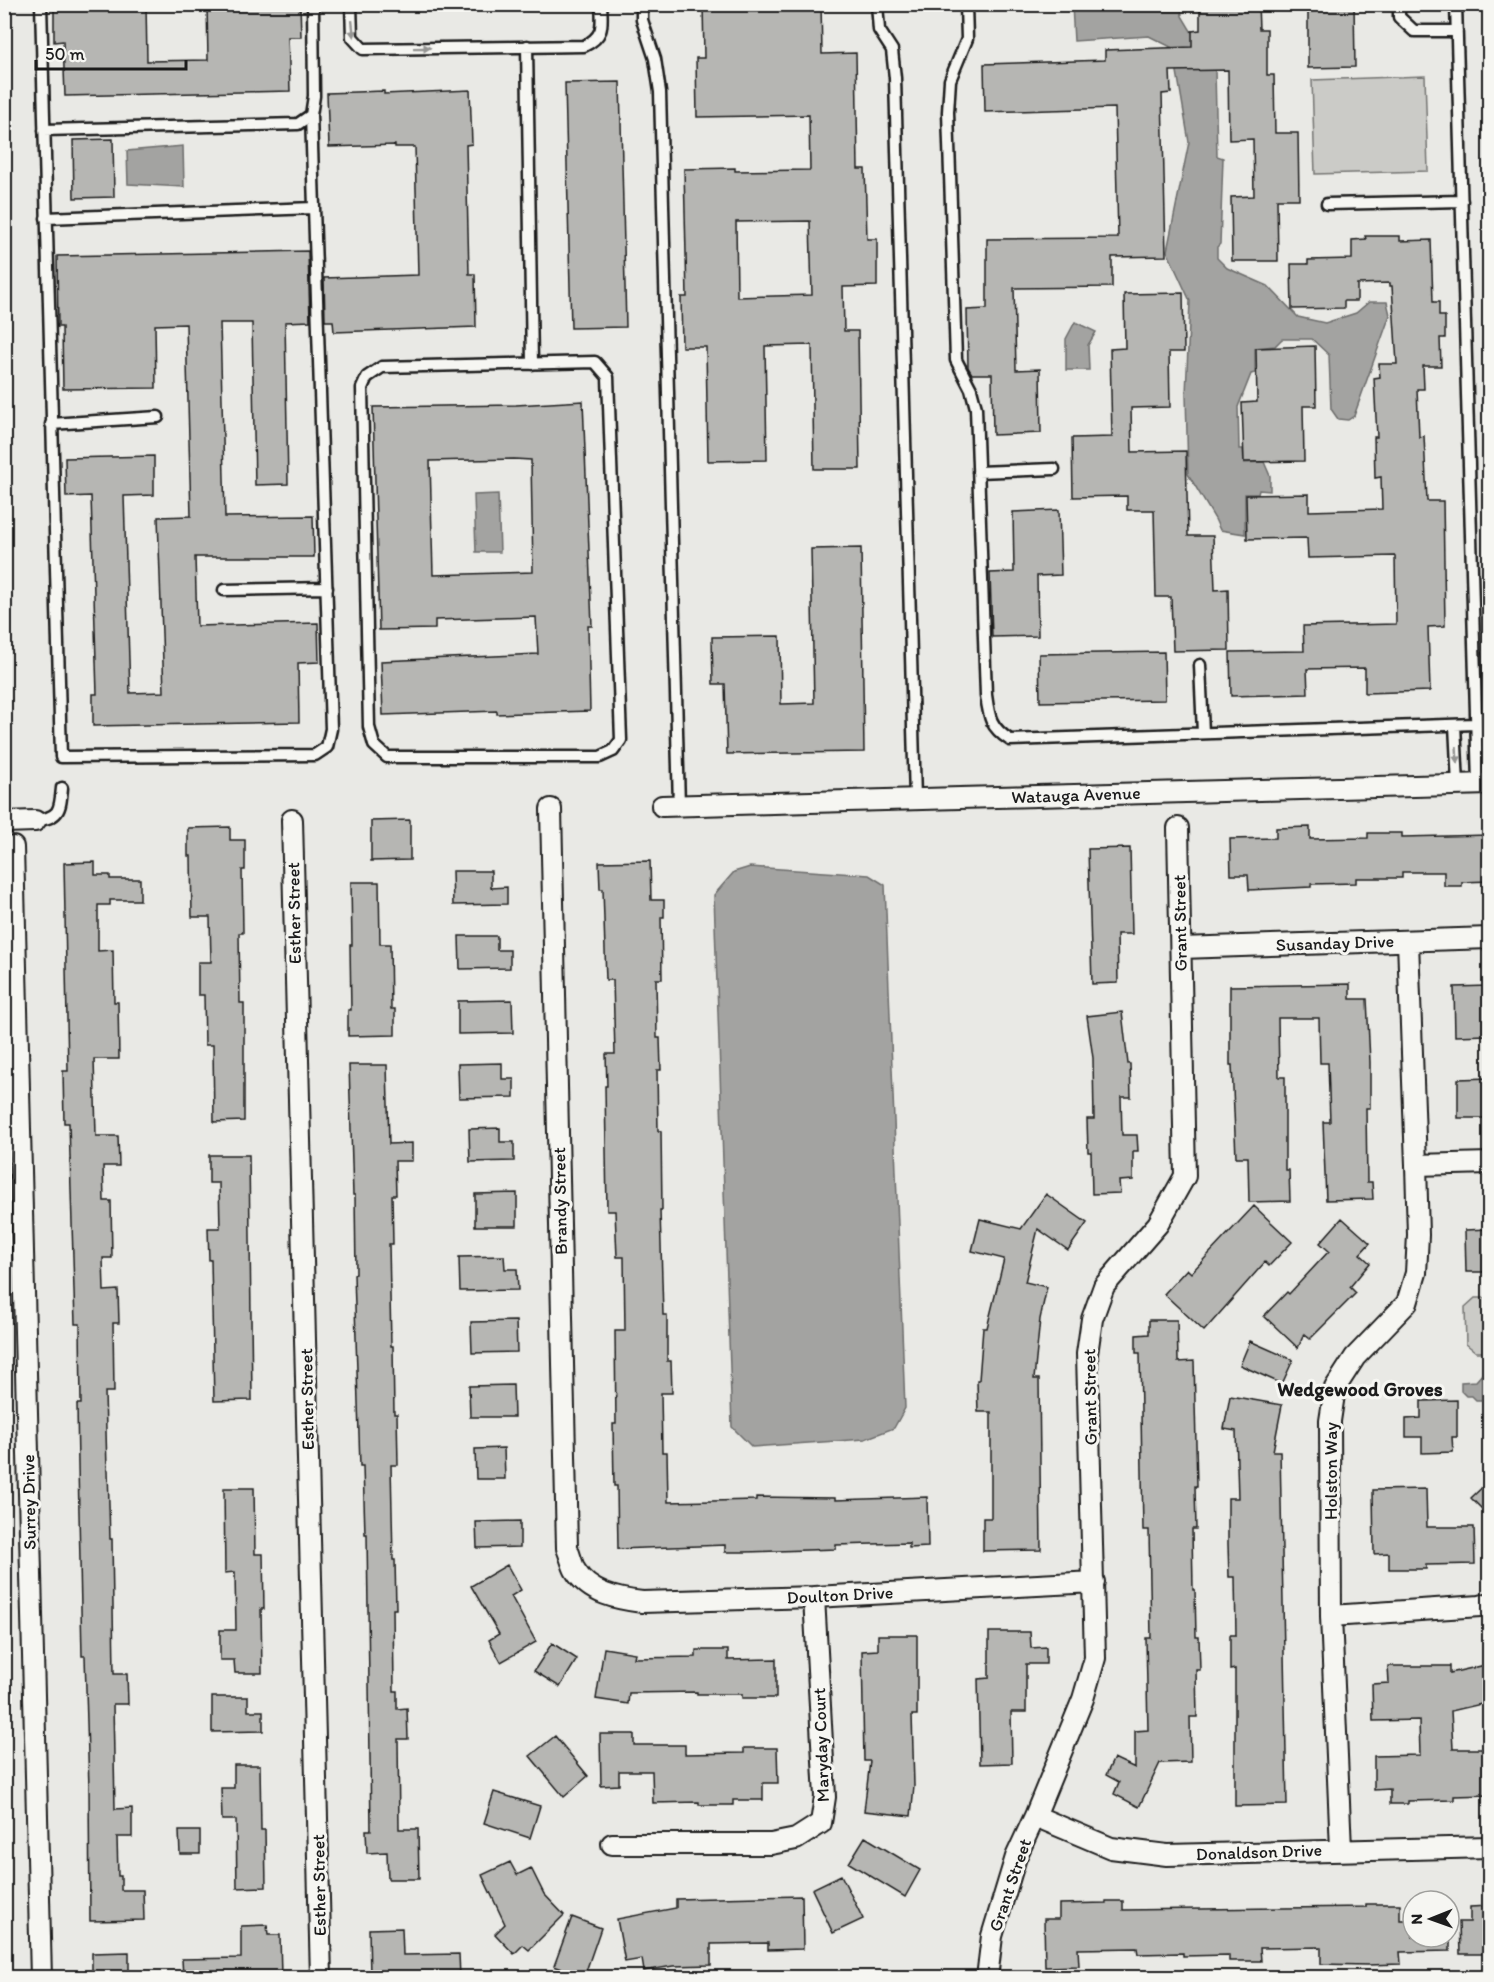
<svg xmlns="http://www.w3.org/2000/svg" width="1494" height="1982" viewBox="0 0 1494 1982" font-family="Itim,sans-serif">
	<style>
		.green { fill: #cbcbc7; stroke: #747472; stroke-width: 1.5 }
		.water { fill: #a3a3a1; stroke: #6d6d6c; stroke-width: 1.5 }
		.building { fill: #b6b6b3; stroke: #1c1c1c; stroke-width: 1.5; fill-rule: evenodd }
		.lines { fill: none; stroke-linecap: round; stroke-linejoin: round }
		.service-casing { stroke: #1c1c1c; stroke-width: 15 }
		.minor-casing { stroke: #1c1c1c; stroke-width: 24 }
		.service { stroke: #f6f6f2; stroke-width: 10 }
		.minor { stroke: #f6f6f2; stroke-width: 20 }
		.oneway { fill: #949492 }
		.labels { text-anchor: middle; stroke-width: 6; stroke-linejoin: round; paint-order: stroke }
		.street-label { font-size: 18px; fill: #1c1c1c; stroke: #f6f6f2 }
		.neighbourhood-label { font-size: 20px; font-weight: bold; fill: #1c1c1c; stroke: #f6f6f2 }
	</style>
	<rect width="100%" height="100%" fill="#e9e9e5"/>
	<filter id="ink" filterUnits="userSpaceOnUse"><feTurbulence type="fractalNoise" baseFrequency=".0167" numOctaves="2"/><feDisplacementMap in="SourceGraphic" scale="12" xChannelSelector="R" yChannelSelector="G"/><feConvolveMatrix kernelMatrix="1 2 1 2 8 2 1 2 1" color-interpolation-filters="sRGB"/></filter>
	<g filter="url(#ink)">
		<path class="green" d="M1425 76 1428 171 1315 174 1312 80Z
			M1475 1298H1489V1352H1476L1466 1344 1465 1307Z"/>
		<path class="water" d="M1072 5H1181L1182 16 1215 71 1217 156 1223 158 1220 244 1217 247V258L1227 268 1268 286 1298 317 1325 323 1356 313 1369 302H1387L1390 315 1354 416 1348 420 1338 419 1331 409 1329 355 1312 339H1282L1275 346 1255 348V373L1251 374 1238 407 1239 449H1243L1244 463 1264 462 1270 476V491L1259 490 1258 494H1245V534L1220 530 1215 519 1188 474 1186 394 1190 301 1167 251 1189 142 1173 48 1149 36 1074 41Z
			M183 146 184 187 128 184 127 151Z
			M1075 322 1096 332 1088 345 1089 370H1066V339Z
			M498 494 500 552H476L474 495Z
			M750 867 869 875 885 885 905 1408 894 1428 865 1439 752 1447 732 1427 714 895 734 872Z
			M1484 1372H1489V1400H1476L1472 1396H1466L1461 1391V1382L1476 1381Z"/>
		<path class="building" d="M54 4H146L147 61 208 60 207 4H300L301 37H288L290 91 65 96 63 41 54 42Z
			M703 4H821L822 54 856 53 858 169H865L867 239H877V286L843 287 844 331H858L860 469H814L812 345 765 346 767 460 708 461 706 347H682L681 297H687L684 169 735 168V171L810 170 809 115 697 117 696 58H704ZM810 221 812 295 737 297 736 222Z
			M1200 4H1258L1259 29H1267V75H1274L1275 133H1298L1299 199H1277L1278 261H1232L1231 197 1254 196 1253 139 1229 140 1228 70 1170 71 1171 93 1162 94 1166 256 1112 257V287L1014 288 1016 370 1040 369 1041 433 993 435 992 374H972L968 367 967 310 987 309V239L1118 238 1115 108 985 112 984 64 1105 60V50L1192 47V31L1200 30Z
			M1308 4H1354L1355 67 1308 68Z
			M620 82 626 327 571 328 565 83Z
			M470 90 472 144 466 145 469 274H475L476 327 334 332 333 321H325L324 278 418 275 415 147H395V145L329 147 327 93 384 91V94Z
			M113 139 114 197 74 198 73 140Z
			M1365 236H1400V241L1431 240 1433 302H1439V316H1445V338H1440L1441 366H1423L1424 389H1417L1419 437 1424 436 1427 501H1443L1445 626 1428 627 1430 691 1365 693V668L1307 669 1308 694 1231 696 1230 652 1304 651 1303 626 1396 624 1395 556 1308 558 1307 538 1247 539 1246 495 1309 494V511L1382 509 1381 477 1375 478 1374 437H1377L1374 378 1380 377 1379 364H1397L1392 286H1390V283L1357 284V301H1344V308L1292 309 1291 264H1308V260L1352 259V240L1366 239Z
			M308 251 310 321 285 322 288 484 255 485 252 323H220L225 517 313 516 314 557H195L197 626 318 623 319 662 298 663 299 722 93 726V694H97L91 496 66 497 65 458 154 456V495L124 496 130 693 164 692 158 517 191 516 186 324 155 325 156 388 63 389 62 327H58L57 256Z
			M1183 293 1184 352H1169L1170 407 1131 408 1132 452 1186 451 1188 536H1213L1215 590 1228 589 1229 650 1173 651 1171 597H1156L1154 510H1127V496L1073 497 1072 438 1112 437 1110 349 1125 348 1124 294Z
			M1315 346 1316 406H1303L1304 461 1244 462 1242 403 1257 402 1256 348Z
			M583 401 592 626H588L590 711 497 714V711L383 715 381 661 538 654 536 617 435 620V629L379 630 373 407 516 405ZM514 459 531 460 533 572 433 575 430 461Z
			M1059 510 1061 575 1037 576 1038 636 992 637 990 573 1014 572 1013 512Z
			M861 548 864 752 727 754 725 684H713L712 637 780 636 781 704 814 703 811 549Z
			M1164 652 1165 700 1040 702 1039 654Z
			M410 820V860L371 861V821Z
			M230 827V840H245V870H242L243 933H239L240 1003H244V1121L214 1122 213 1045H205L204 995H198V962H211L210 917H192L191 856H188V828Z
			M1310 827V839L1368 838V833H1402V837L1490 835V881L1462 882V886H1444V872H1402V878H1356V883L1311 884V887L1249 890 1248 875H1231L1230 839 1276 838V828Z
			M1130 848 1132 934H1117L1118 983 1092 984 1088 849Z
			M650 861 651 900H664V917H661L662 979H656L657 1038H660L661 1070H657L658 1131H661L662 1210H660L663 1315H667V1361H671L672 1393H661L662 1452H667L668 1502 756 1500V1497L835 1498V1500L927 1497 928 1547 909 1548V1543L836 1545V1549L745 1552H725V1545L618 1549 617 1486H614L613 1424H616L615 1331H625L624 1257H617L615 1211H607L605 1086H607L606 1054H615L613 980H606L603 889H600L599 862Z
			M95 862V875H110V879H140V900H110V905H98V951L113 950 114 1002H118L119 1059H94L96 1136H118L119 1166H103L104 1201H111L112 1258H103L104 1291 118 1290 119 1323H113L114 1392H105L107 1470H108L110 1539H112L114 1674H127L128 1704H113L115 1809 132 1808V1837H117L118 1876H121V1890H143L144 1920 90 1921 89 1788 85 1656H82L78 1465 77 1404H81L80 1324H75L69 1123H64L63 1071H68L64 863Z
			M452 871H491V888L507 887V904L453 905Z
			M351 882H379L380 944H390L391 1009H395V1035L348 1036V1010H351L350 945H352Z
			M459 936H497V950H510V968L460 969Z
			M1350 984V999H1367L1370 1062V1108H1366L1367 1182H1372L1373 1199 1326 1200 1323 1122H1330L1328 1063H1320L1319 1018H1278L1279 1077H1285V1170H1289L1290 1201 1249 1202 1248 1157H1236L1232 1065H1230V986Z
			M1488 986V1035L1455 1036 1454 987Z
			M512 1000 513 1033 458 1034V1001Z
			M1122 1012 1128 1064H1130L1131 1097H1121L1122 1135H1137L1138 1151H1133V1180L1119 1181 1120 1193 1092 1194 1091 1152H1088L1087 1119H1094L1093 1058 1087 1016Z
			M502 1063V1079H514V1097L459 1098 458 1064Z
			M349 1065H387L389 1144 412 1143V1161H395L396 1195H392L393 1244H389L391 1346H393L394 1414H397L398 1465H391L393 1560H395L396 1609H393L394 1691H397V1709L407 1708 408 1739H398L399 1829H418L419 1879H388L387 1852 367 1853 366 1830H371L367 1534H365L363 1466H360L354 1274H356L355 1195H353Z
			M1490 1078V1118H1458V1079Z
			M500 1128V1142H514V1161L470 1162 469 1129Z
			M209 1155H249L252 1400 214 1401 211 1260H209L208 1228H220L219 1183H209Z
			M517 1193V1226H475V1194Z
			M1046 1194 1087 1223 1068 1250 1038 1229 1025 1282 1047 1287 1040 1319 1034 1379H1039L1041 1550 983 1551V1518H991V1412H978L977 1380H979L983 1328H987L1004 1259 972 1251 980 1219 1021 1229Z
			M1254 1206 1292 1242 1269 1266 1265 1262 1204 1331 1164 1294 1187 1269 1191 1273Z
			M1342 1218 1370 1243 1360 1254 1370 1263 1350 1287 1356 1293 1310 1339 1304 1334 1298 1348 1264 1316 1287 1292 1289 1294 1329 1251 1320 1243Z
			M1490 1229V1272H1466L1465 1230Z
			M504 1256 505 1269H517L518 1290 460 1291 459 1257Z
			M1149 1320H1177L1178 1362 1194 1361 1197 1486H1195L1196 1529H1192L1193 1590H1195L1196 1637H1199L1200 1670H1196L1197 1717H1190L1191 1762 1160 1763 1139 1807 1114 1794 1119 1782 1106 1775 1114 1758 1135 1768V1731L1148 1730 1146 1638H1151L1149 1530H1143L1140 1353H1136V1335L1149 1334Z
			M516 1321 517 1352 472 1353 471 1322Z
			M1250 1341 1293 1360 1282 1384 1240 1365Z
			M513 1385 514 1417H470L469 1386Z
			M1230 1396 1282 1405 1273 1451H1280L1287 1805 1235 1806V1669L1230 1670V1635H1236L1235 1577H1229L1228 1544V1498H1238L1236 1431 1224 1429Z
			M1457 1400V1437H1452L1453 1452 1422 1453V1437H1406V1419L1421 1418V1401Z
			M504 1448 505 1479H476L475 1449Z
			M1490 1480V1517L1471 1498Z
			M224 1488H254L255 1554H263L264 1609H261L262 1673H235L234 1660H220V1630H236L235 1572 225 1573Z
			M1426 1489 1427 1527H1474L1475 1564 1426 1565V1569H1389V1553L1374 1554 1373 1490Z
			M520 1521V1547L477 1548 476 1522Z
			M507 1565 521 1590 511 1596 536 1642 501 1662 489 1640 499 1634 471 1586Z
			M989 1632H1030L1031 1648 1046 1647V1664H1026V1712H1011L1012 1763 980 1764 978 1679 989 1678Z
			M878 1635H917V1715H912L914 1786 911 1816 864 1811 870 1761H864L862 1651 878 1650Z
			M552 1643 577 1659 560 1687 534 1671Z
			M604 1648 635 1653 634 1658 696 1657V1650H728V1660L776 1659V1698H742V1694H697V1692L629 1693 628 1704 596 1699Z
			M1490 1664V1702L1451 1711 1453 1749H1490V1795L1454 1796V1800L1408 1801V1804H1390V1789L1374 1790V1756L1420 1755 1419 1720 1373 1721 1372 1684 1389 1683 1388 1666H1450V1673Z
			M212 1697H248V1711H263V1731L212 1732Z
			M600 1734H634V1745H685V1754L744 1753V1748H777L778 1783H763V1800H733V1805H699V1802L653 1803 652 1771H619V1785L601 1786Z
			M555 1736 588 1776 564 1797 530 1756Z
			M234 1765H260L261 1830H265L266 1887 237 1888 236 1820H222L221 1788H234Z
			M494 1792 540 1806 530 1838 484 1823Z
			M179 1831H200V1854H180Z
			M865 1837 920 1870 905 1897 849 1863Z
			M510 1862 517 1875 531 1868 544 1894 564 1915 529 1950 523 1945 514 1954 495 1934 505 1924 482 1875Z
			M841 1875 863 1919 833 1933 812 1889Z
			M802 1896 803 1949 768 1950V1943L711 1944V1965L673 1966 644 1971 642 1959 625 1962 617 1919 676 1908V1899Z
			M1106 1901H1123V1910L1366 1907V1904H1400V1920H1413V1937H1450V1951L1400 1952 1401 1964 1367 1965 1321 1964V1947L1260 1948 1261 1961H1229V1955L1183 1956V1953L1138 1954 1137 1948 1078 1949 1079 1966 1045 1967 1044 1919H1059V1904L1106 1903Z
			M1490 1906V1954H1460L1459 1922H1470V1907Z
			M572 1917 601 1928 584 1977 554 1966Z
			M267 1925 268 1935H280L281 1977H183L182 1959 241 1958V1926Z
			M402 1928 403 1955 459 1954 460 1977H370L369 1929Z
			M129 1952V1977H92V1953Z"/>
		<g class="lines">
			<g class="service-casing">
				<path id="service" d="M41 4 61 757 315 755 327 747 331 729 311 115 314 96 313 4
					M351 4 352 37 363 49 584 46C605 36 602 25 601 4
					M642 4V20L655 59 660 92 679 806
					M877 4 879 30 892 50 895 78 915 799
					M966 4 967 39 950 80 948 112 956 360 971 389 976 408 986 695C989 717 990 727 1010 740L1476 724
					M1399 4V17L1414 31H1457
					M1456 4 1478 784
					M527 46 532 364
					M44 130 298 124 311 115
					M1327 204 1462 201
					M46 218 314 208
					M595 362 608 377 621 740 613 751 600 757H387L374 745 369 727 362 388 367 377 382 367Z
					M51 424 158 417
					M978 472 1054 469
					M224 590 327 588
					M1200 665 1203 733
					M1455 725 1458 785
					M35 821C59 817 60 812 62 788"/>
			</g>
			<g class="minor-casing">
				<path id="minor" d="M662 806 1490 784
					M551 809 567 1548C570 1555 572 1564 575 1570 589 1594 618 1599 642 1602L814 1597 1094 1582
					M292 820 321 1978
					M4 822 35 821
					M13 847 41 1978
					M1181 948 1490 938
					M1416 1165 1490 1163
					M1331 1616 1480 1606 1490 1603
					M1035 1816 1111 1848 1167 1855 1490 1847
					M612 1844H771L796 1839 821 1823 825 1797 814 1597
					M1341 1849 1331 1616 1330 1421 1335 1388 1355 1357 1407 1303 1416 1273 1418 1235 1416 1165 1408 941
					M987 1978 992 1936 1016 1857 1035 1816 1083 1699 1095 1658 1087 1354 1092 1319 1104 1286 1158 1224 1185 1176 1178 828"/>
			</g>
			<use href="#service" class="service"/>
			<use href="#minor" class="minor"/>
		</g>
		<defs><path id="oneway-solid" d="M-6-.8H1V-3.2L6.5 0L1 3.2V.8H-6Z" transform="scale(1.5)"/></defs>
		<g class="oneway">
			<use href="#oneway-solid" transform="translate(353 29) rotate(84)"/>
			<use href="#oneway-solid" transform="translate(422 48) rotate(-1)"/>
			<use href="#oneway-solid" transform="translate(1457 755) rotate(87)"/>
		</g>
	</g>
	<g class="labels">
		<g class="street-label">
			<text transform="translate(1076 795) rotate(-2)" y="6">Watauga Avenue</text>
			<text transform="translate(294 913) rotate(-91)" y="6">Esther Street</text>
			<text transform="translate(1180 923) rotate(-91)" y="6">Grant Street</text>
			<text transform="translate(1335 943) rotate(-2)" y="6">Susanday Drive</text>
			<text transform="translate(560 1201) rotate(-91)" y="6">Brandy Street</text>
			<text transform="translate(1090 1397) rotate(-91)" y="6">Grant Street</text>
			<text transform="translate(307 1399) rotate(-91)" y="6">Esther Street</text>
			<text transform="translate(1331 1471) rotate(-90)" y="6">Holston Way</text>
			<text transform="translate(29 1502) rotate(-91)" y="6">Surrey Drive</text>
			<text transform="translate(840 1595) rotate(-3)" y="6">Doulton Drive</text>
			<text transform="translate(821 1745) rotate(-92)" y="6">Maryday Court</text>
			<text transform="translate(1259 1852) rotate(-2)" y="6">Donaldson Drive</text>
			<text transform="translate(319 1885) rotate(-91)" y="6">Esther Street</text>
			<text transform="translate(1010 1885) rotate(-71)" y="6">Grant Street</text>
		</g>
		<g class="neighbourhood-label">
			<text x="1360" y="1396">Wedgewood Groves</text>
		</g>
	</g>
	<rect width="1494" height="1982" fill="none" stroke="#f6f6f2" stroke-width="24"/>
	<rect x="12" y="12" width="1470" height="1958" fill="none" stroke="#1c1c1c" stroke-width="2" filter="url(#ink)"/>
	<g transform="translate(1431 1919) rotate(269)"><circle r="28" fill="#f6f6f2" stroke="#9f9f9c" stroke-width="1.5"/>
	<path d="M0-4.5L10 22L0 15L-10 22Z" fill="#1c1c1c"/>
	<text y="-9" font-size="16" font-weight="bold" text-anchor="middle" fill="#1c1c1c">N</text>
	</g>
	<path d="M36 60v9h150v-9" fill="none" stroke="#1c1c1c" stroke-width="3"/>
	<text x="45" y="60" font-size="18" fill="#1c1c1c" stroke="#f6f6f2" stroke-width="4.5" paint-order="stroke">50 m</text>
</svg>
